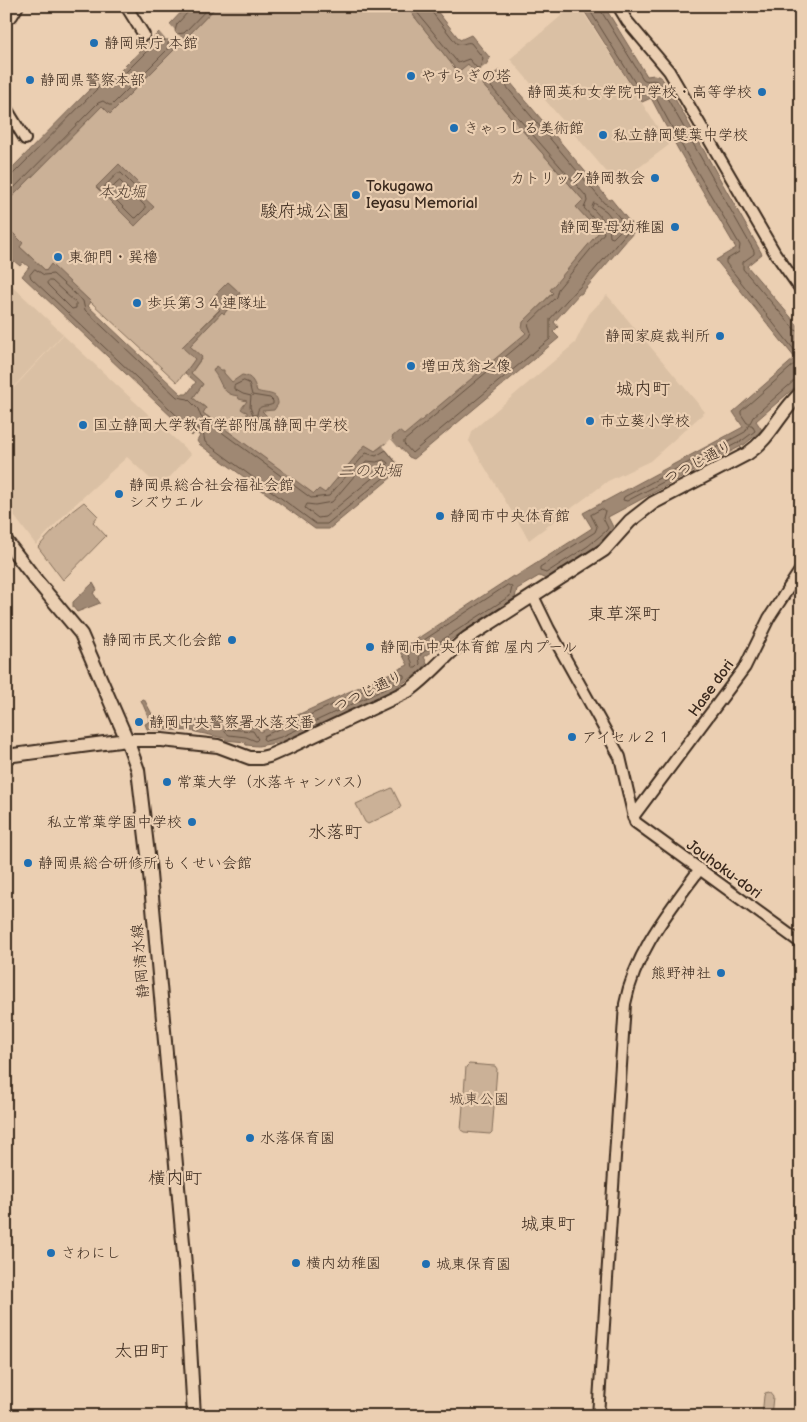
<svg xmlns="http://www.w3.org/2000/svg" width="807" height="1422" viewBox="0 0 807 1422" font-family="'Balsamiq Sans','Klee One',sans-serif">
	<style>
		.built { fill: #dac0a4 }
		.green { fill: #cbb197; stroke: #836e5a }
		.water { fill: #9f8873; stroke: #776251 }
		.pier { fill: #ebcfb2 }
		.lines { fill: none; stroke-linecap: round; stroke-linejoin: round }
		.shore { stroke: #635040; stroke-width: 1 }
		.minor-casing { stroke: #3b2a1e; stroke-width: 14 }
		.major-casing { stroke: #3b2a1e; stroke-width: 16 }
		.minor { stroke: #ebcfb2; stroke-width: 10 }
		.major { stroke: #ebcfb2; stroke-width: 12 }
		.poi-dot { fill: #1f6fb2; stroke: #ebcfb2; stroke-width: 2 }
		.labels { text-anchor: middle; stroke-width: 4.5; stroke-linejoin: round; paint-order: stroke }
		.poi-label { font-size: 15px; fill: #3b2a1e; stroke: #ebcfb2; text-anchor: start }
		.street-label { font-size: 15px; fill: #3b2a1e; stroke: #ebcfb2 }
		.park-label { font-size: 15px; fill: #513e30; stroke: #ebcfb2 }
		.water-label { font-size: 16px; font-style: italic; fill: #4f3d2f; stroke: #ebcfb2 }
		.quarter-label { font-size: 18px; fill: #3b2a1e; stroke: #ebcfb2 }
	</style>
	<rect width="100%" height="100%" fill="#ebcfb2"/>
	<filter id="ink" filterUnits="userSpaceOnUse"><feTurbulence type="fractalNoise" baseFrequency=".02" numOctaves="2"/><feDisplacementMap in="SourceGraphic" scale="10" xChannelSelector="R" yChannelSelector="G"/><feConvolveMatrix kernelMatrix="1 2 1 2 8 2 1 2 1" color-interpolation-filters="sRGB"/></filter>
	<g filter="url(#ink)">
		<path class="built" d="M573 6H579L669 145 617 184 510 59Z
			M6 280 63 334 6 395Z
			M607 295 705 412 650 461 608 481 529 540 469 441 473 430 575 343 589 314Z
			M63 335 191 454 160 488 127 457 69 510 36 545 6 505V396Z"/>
		<path class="green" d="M217 6H406L458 72 468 63 482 84 583 200 577 207 599 232 551 290 553 292 523 323 527 333 404 436 393 439 386 445 385 443 375 451 365 446 325 493 314 495 203 413 206 408 193 398 203 384 191 373 202 358 190 346 222 312 224 313 240 293 228 282 210 300 220 309 183 346 196 359 177 382 51 265 46 271 20 247 22 243 6 226V203L102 106 111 113 174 50 172 47 181 38 184 40Z
			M84 502 98 516 93 522 106 536 63 580 38 547 71 512Z
			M392 788 401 806 399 809 368 824 365 822 356 804Z
			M469 1064 495 1066 497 1069 492 1132 490 1134 464 1132 461 1130 466 1067Z
			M769 1392 773 1397 771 1416H762L764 1396 765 1393Z"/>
		<path class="water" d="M187 6H217L184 40 181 38 172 47 174 50 110 114 102 106 6 203V174L102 77 109 82 159 32 163 36 172 27 170 24Z
			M406 6H433L460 40 471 35 490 58 486 65 493 74 500 70 609 200 611 199 633 226V233L581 294H579L554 322 558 327 553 332 559 338 414 459 409 457 399 446 393 451 404 467 329 529H315L199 444 197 441 200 436 195 432 192 436 22 276 29 267 23 262 20 266 14 261 10 265 6 262V226L23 243 20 247 46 271 51 264 91 302 88 306 181 394H187L196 382 185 373 195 359 182 347 220 310 210 300 228 282 240 293 224 314 222 312 190 346 202 357 191 373 203 384 193 398 206 408 203 413 314 494 319 489 325 493 365 445 375 451 393 439 392 437 399 431 404 435 526 333 522 329 523 322 553 293 550 290 599 232 576 207 583 200 482 84 468 64 458 72Z
			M581 6H604L647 76 654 75 661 77 675 99 762 254 747 266 801 329V382L756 421 762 430 745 444 608 517 614 529 591 551 546 579 539 576 517 589 515 598 424 657 427 663 420 672 388 693 281 742 258 746 246 745 245 742 226 740 224 738 191 731 147 729 145 724 150 721 141 700 144 699 153 716 257 727 260 732 408 665 400 650 513 576 515 577 592 528 583 513 743 427 733 412 795 358 716 260 736 248 678 149 651 98 642 102Z
			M119 164 144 189 140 194 154 207 135 226 96 187Z
			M216 366 221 370H224V373L232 382 242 375C252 376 254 382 257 391 266 395 278 391 278 404L274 410 262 411 267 416 262 421C255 424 250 420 247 415V412L244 411 241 409 247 401 239 399 238 396C220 394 222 381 213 371Z
			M93 583 97 590 93 593 100 603 77 612 73 607V602Z"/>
		<path class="pier" d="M169 23 185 42 181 41 175 48 176 49 175 50 159 32 161 30 163 32 169 26 167 25Z
			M490 62 489 64 494 71 501 68 480 84 473 75Z
			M391 439 408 459 399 449 396 451 406 467 401 472 400 466 383 446Z"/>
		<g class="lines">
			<path class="shore" d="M190 6 189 11 177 24 175 31 177 34 184 33 210 6
				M412 6 458 63 469 59 477 68H480L483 58 471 43C466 41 462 47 456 43L431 11 430 6
				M587 6 642 94 651 93 655 96 682 146 740 245 739 252 726 260V263L799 356 797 362 741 411V414L747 423H750L753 417 795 380 801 379
				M600 6 601 11 643 79C648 83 653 78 658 82L754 251V254L743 262V269L795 330 801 332
				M488 77 493 79H500L604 203 610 206 627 227 628 231 579 288 575 291 550 319V339L412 453 404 444V441L529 337 531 332 528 324 556 297 558 289 604 233 602 228 584 208 587 201 586 196 486 81V78Z
				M118 173H121L136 188V197L145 206V209L136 218 133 217 104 188 105 186Z
				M6 177 12 175 101 85 112 86 158 40H169L167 50 112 105H109L103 101 98 103 6 196
				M120 181 129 190 130 199 128 201H126L113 188 114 186Z
				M594 203 606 211 620 228V231L613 238 610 237 609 226 592 208Z
				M35 269 44 275 53 274 83 301 85 310 177 397 188 399 198 409 201 417 311 498 329 496 366 453 376 456 386 450 397 464V467L327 524H316L205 442 203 432 197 428H190L31 278 30 275Z
				M49 281H52L76 303V308L72 309 48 285 47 283Z
				M244 381 249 383 252 395 270 398 273 401V404C265 408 258 403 257 415H253L250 407 251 396 243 394 234 389V386Z
				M749 425H752L755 431 743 440 627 501 623 500 624 497 745 432Z
				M384 460 388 463 387 466 325 517 318 518 305 508 307 504 315 505 332 502 367 461 376 462Z
				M602 509 605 511 603 518 608 528 606 531 588 546 546 573 540 571V567L595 532 597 527 591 515Z
				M508 585 512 587 510 596 422 653 419 657 420 664 416 668H413L412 662 408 653V651Z
				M401 674 404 675V678L385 689 281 737 266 741 263 739 264 736Z
				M227 729 253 731 258 739 256 741 246 737 229 735 225 732Z"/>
			<g class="minor-casing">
				<path id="minor" d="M126 6 144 35
					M618 6 627 21 669 71 775 253 801 290
					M6 19 12 16 18 6
					M6 108 25 139
					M533 596 549 629 620 757 635 822 801 943
					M633 817 745 667 769 618 801 569
					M598 1416 625 1004C635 952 669 911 699 870"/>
			</g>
			<g class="major-casing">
				<path id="major" d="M6 541 36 580 81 634 127 740 138 770 149 863 186 1276 194 1416
					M6 756 127 740H162L218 746 250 758H261L269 756 285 749 408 691C430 676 446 654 467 638L604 550 630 521 653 503 747 454C772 437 779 413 801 393"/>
			</g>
			<use href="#minor" class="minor"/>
			<use href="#major" class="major"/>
		</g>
	</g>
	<g class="poi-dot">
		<circle cx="94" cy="43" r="5"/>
		<circle cx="411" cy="76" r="5"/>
		<circle cx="30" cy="80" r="5"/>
		<circle cx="762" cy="92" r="5"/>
		<circle cx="454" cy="128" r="5"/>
		<circle cx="603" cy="135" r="5"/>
		<circle cx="655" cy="178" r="5"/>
		<circle cx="356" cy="195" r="5"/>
		<circle cx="675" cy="227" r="5"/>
		<circle cx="58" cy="257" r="5"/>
		<circle cx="137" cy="303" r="5"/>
		<circle cx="720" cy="336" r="5"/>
		<circle cx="411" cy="366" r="5"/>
		<circle cx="590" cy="421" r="5"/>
		<circle cx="83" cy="425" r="5"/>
		<circle cx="119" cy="494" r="5"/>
		<circle cx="440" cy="516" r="5"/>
		<circle cx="232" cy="640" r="5"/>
		<circle cx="370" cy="647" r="5"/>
		<circle cx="139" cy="722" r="5"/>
		<circle cx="572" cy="737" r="5"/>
		<circle cx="167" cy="782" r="5"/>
		<circle cx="192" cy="822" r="5"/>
		<circle cx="28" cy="863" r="5"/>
		<circle cx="721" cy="973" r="5"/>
		<circle cx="250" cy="1138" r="5"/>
		<circle cx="51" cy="1253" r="5"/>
		<circle cx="296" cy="1263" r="5"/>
		<circle cx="426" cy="1264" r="5"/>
	</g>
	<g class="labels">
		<g class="poi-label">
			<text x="104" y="48">静岡県庁 本館</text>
			<text x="421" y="81">やすらぎの塔</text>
			<text x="40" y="85">静岡県警察本部</text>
			<text x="752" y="97" text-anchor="end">静岡英和女学院中学校・高等学校</text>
			<text x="464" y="133">きゃっしる美術館</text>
			<text x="613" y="140">私立静岡雙葉中学校</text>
			<text x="645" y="183" text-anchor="end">カトリック静岡教会</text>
			<text x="366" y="191">Tokugawa<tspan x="366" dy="17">Ieyasu Memorial</tspan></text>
			<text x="665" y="232" text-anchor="end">静岡聖母幼稚園</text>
			<text x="68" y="262">東御門・巽櫓</text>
			<text x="147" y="308">歩兵第３４連隊址</text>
			<text x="710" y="341" text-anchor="end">静岡家庭裁判所</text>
			<text x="421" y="371">増田茂翁之像</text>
			<text x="600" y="426">市立葵小学校</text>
			<text x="93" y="430">国立静岡大学教育学部附属静岡中学校</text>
			<text x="129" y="490">静岡県総合社会福祉会館<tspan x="129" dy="17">シズウエル</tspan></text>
			<text x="450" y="521">静岡市中央体育館</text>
			<text x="222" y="645" text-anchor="end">静岡市民文化会館</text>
			<text x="380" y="652">静岡市中央体育館 屋内プール</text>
			<text x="149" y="727">静岡中央警察署水落交番</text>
			<text x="582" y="742">アイセル２１</text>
			<text x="177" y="787">常葉大学（水落キャンパス）</text>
			<text x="182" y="827" text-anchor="end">私立常葉学園中学校</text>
			<text x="38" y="868">静岡県総合研修所 もくせい会館</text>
			<text x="711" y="978" text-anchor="end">熊野神社</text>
			<text x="260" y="1143">水落保育園</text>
			<text x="61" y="1258">さわにし</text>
			<text x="306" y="1268">横内幼稚園</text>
			<text x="436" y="1269">城東保育園</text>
		</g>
		<g class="street-label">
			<text transform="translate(698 462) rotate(-28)" y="5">つつじ通り</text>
			<text transform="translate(711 688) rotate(-54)" y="5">Hase dori</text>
			<text transform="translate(368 691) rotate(-26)" y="5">つつじ通り</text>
			<text transform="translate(724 869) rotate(36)" y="5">Jouhoku-dori</text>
			<text transform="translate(140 961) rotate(-95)" y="5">静岡清水線</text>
		</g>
		<g class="park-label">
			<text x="479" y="1104">城東公園</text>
		</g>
		<g class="water-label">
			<text x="122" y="197">本丸堀</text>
			<text x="370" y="476">二の丸堀</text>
		</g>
		<g class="quarter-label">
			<text x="305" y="217">駿府城公園</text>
			<text x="643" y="395">城内町</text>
			<text x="624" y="620">東草深町</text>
			<text x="335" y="838">水落町</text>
			<text x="175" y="1184">横内町</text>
			<text x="548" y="1230">城東町</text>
			<text x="141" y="1357">太田町</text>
		</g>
	</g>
	<rect width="807" height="1422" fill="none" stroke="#ebcfb2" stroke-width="25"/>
	<rect x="12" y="12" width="782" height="1397" fill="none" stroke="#3b2a1e" stroke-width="2" filter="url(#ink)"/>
</svg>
